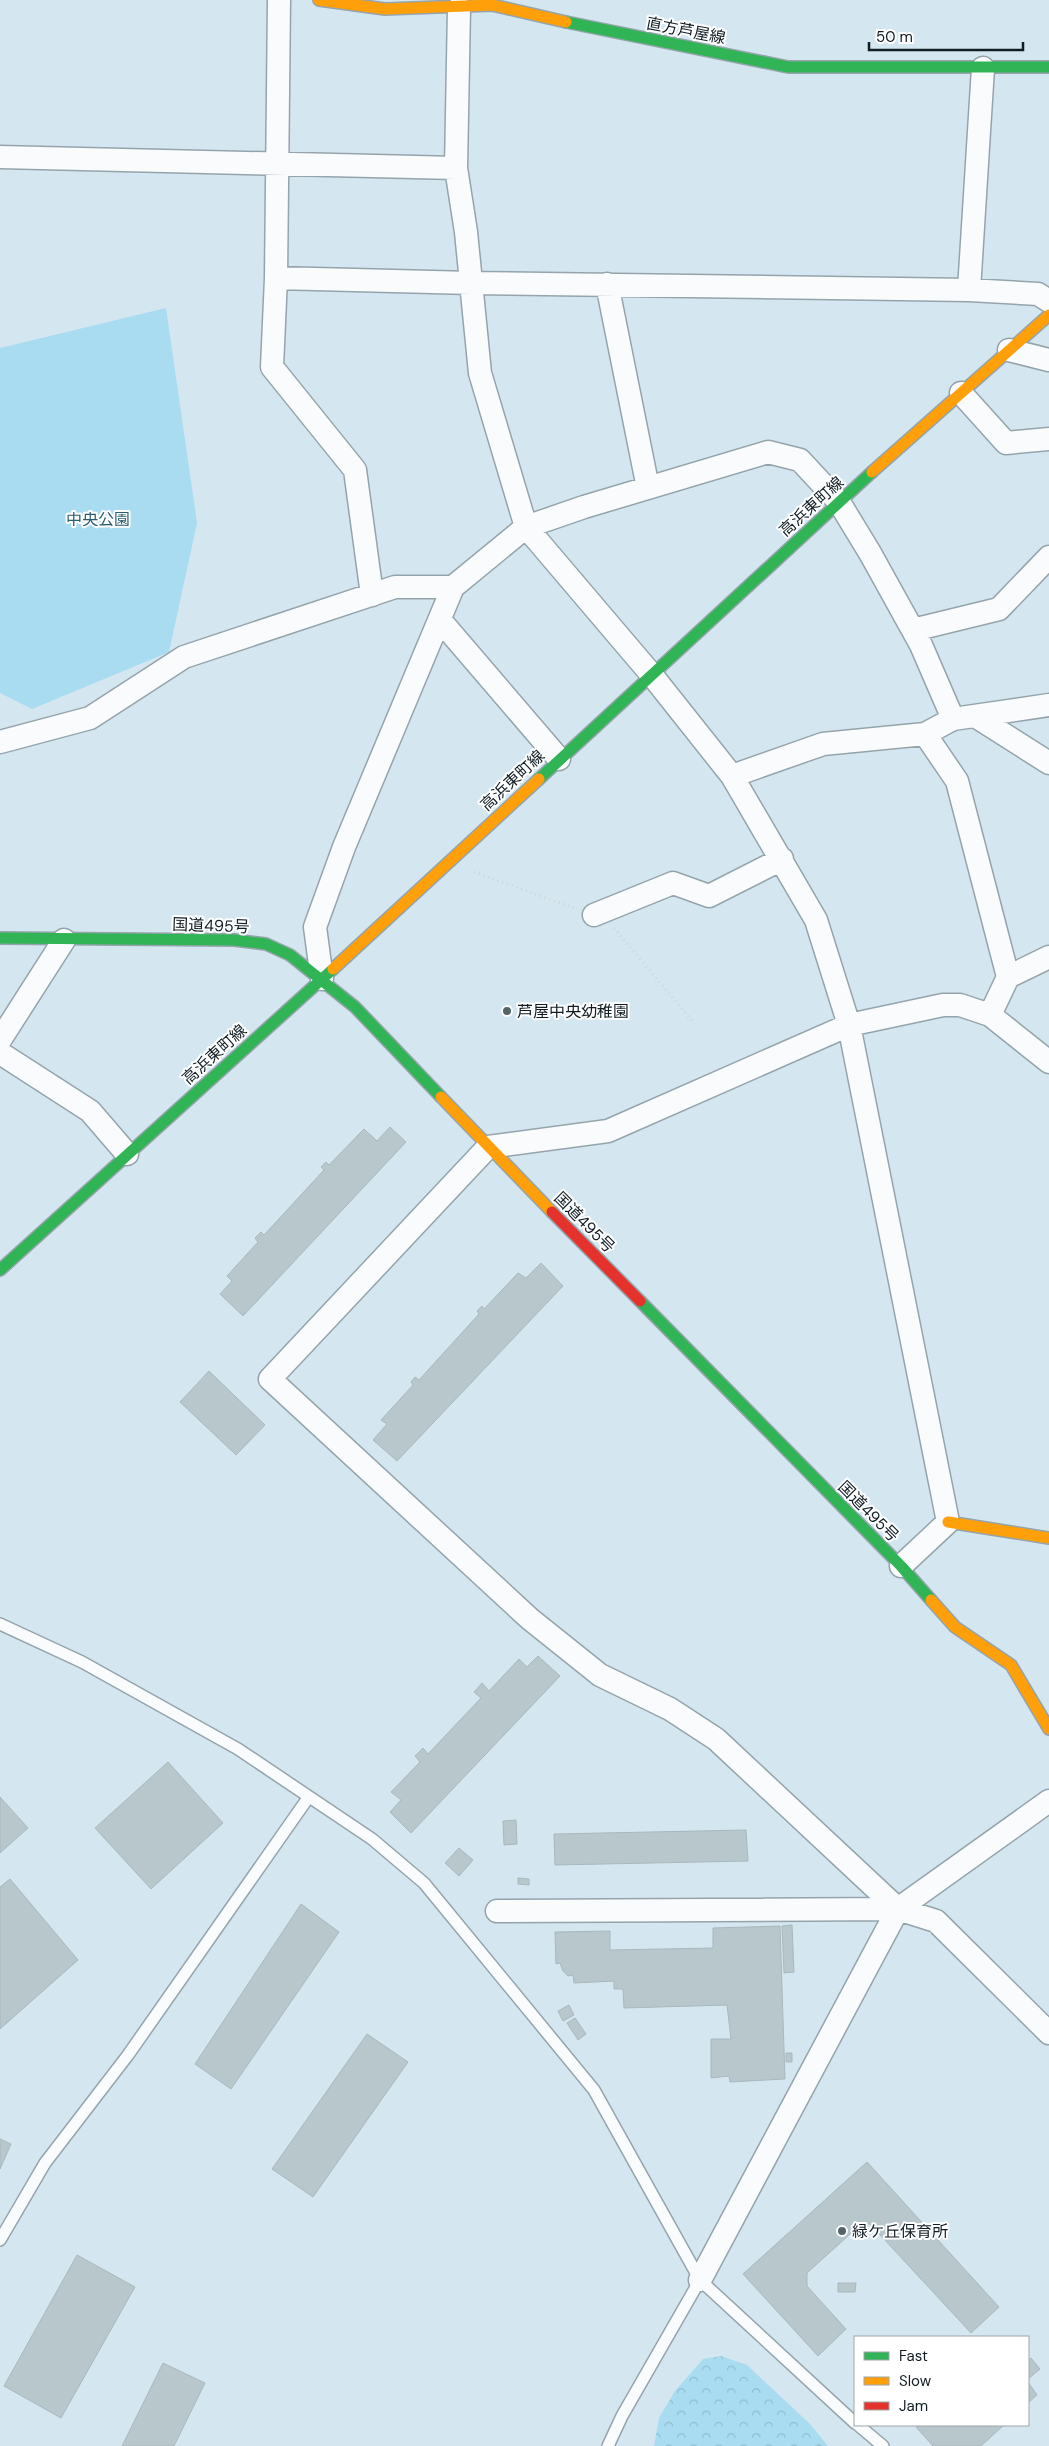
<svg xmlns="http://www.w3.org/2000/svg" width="1049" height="2446" viewBox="0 0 1049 2446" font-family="'DM Sans','Noto Sans JP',sans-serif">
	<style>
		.forest { fill: url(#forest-crowns) }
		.park { fill: #a9dbf1 }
		.building { fill: #b7c7cc; stroke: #a9b8bd }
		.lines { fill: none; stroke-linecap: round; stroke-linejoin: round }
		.lane-casing { stroke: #95a4ab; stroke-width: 14 }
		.street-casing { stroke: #95a4ab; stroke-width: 25 }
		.fast-casing { stroke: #95a4ab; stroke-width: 14 }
		.slow-casing { stroke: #95a4ab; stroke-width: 14 }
		.jam-casing { stroke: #95a4ab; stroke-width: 14 }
		.path { stroke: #cfd4d6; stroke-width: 3; stroke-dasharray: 1 4; stroke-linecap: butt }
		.lane { stroke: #f9fbfd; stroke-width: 11 }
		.street { stroke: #f9fbfd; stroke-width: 22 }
		.fast { stroke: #30b455; stroke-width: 11 }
		.slow { stroke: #ff9f0a; stroke-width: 11 }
		.jam { stroke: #e5322d; stroke-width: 11 }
		.poi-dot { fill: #55646b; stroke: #fff; stroke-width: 2 }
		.labels { text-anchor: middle; stroke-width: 4; stroke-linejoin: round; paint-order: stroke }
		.street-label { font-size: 16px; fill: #111d23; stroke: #fff }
		.park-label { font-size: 16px; fill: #2c5e72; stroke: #fff }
		.poi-label { font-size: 16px; fill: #111d23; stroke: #fff; text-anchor: start }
	</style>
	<defs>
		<pattern id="forest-crowns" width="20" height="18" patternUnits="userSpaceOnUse" patternTransform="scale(1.25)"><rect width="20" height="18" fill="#a9dbf1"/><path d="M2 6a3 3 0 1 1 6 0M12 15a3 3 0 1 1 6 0" fill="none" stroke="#90bcce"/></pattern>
	</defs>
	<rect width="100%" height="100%" fill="#d4e7f0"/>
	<path class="forest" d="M721 2356 747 2365 810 2424 828 2446H654L659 2418 675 2391 703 2359Z"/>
	<path class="park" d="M166 308 197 523 169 652 32 709 0 693V348Z"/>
	<path class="building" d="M390 1127 406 1142 243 1316 220 1294 232 1281 227 1276 258 1242 255 1238 261 1232 264 1235 324 1170 321 1167 326 1162 329 1165 364 1129 377 1141Z
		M541 1263 563 1286 397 1461 373 1440 387 1424 381 1420 413 1385 411 1382 415 1377 419 1380 479 1314 477 1311 482 1306 484 1309 518 1273 526 1278Z
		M209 1371 265 1425 236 1455 180 1402Z
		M538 1656 560 1676 411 1833 390 1812 401 1800 391 1792 420 1762 415 1756 423 1748 428 1754 481 1698 474 1692 482 1683 489 1691 519 1659 527 1667Z
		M168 1762 223 1823 151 1889 95 1828Z
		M0 1797 28 1828 0 1853Z
		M516 1820 517 1844 504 1845 503 1821Z
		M746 1830 748 1861 555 1865 554 1834Z
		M459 1848 473 1860 459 1876 445 1863Z
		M518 1878 529 1879V1885L518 1884Z
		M10 1879 78 1960 0 2029V1887Z
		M301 1904 339 1932 231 2089 195 2064Z
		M792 1925 794 1972 784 1973 782 1926Z
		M780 1926 785 2079 730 2082 729 2076 711 2078V2039H731L727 2005 624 2008 623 1989H614V1981L574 1983 573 1975 568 1976 563 1971 560 1963 556 1964 555 1932 610 1931V1950L713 1948V1928Z
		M569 2005 574 2015 563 2021 558 2011Z
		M575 2018 586 2034 578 2040 567 2023Z
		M367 2034 408 2062 313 2197 272 2169Z
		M786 2053H792V2062H786Z
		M0 2139 11 2144 0 2169Z
		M867 2162 999 2307 971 2333 870 2224 860 2225 807 2273V2286L846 2329 818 2356 743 2274Z
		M77 2255 135 2287 61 2418 4 2386Z
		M838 2283H856L855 2292H838Z
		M1031 2358 1040 2369 1028 2379V2361Z
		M163 2363 205 2383 174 2446H122Z
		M1028 2382 1037 2395 1028 2403Z
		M919 2425H1004L981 2446H933L916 2427Z"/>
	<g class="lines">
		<g class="lane-casing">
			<path id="lane" d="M0 1624 82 1662 238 1749 372 1839 424 1883 594 2090 700 2280 855 2423
				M0 2240 45 2163 128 2055 308 1798
				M858 2425 883 2446
				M608 2446 622 2416 700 2280"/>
		</g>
		<g class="street-casing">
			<path id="street" d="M279 0 276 278 471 283 969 290 1038 294 1049 301
				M459 8 456 168 466 232 480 373 526 527 651 674 732 776 816 920 849 1025 948 1522 901 1566
				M0 157 456 168
				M276 278 272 367 355 470 372 595
				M607 284 648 488
				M969 290 983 68
				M1009 350 1049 360
				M961 393 1006 443 1049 439
				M440 620 559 759
				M913 630 999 609 1049 557
				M975 716 1049 763
				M925 734 957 781 1008 977
				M0 742 90 718 184 657 395 587H453
				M732 776 823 744 925 734 953 719 1049 705
				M594 915 673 883 709 896 782 859
				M322 979 315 927 344 847 453 587 526 527 584 507 768 452 800 460 839 502 870 553 921 645 953 719
				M990 1015 1008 977 1049 957
				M0 1040 64 940
				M0 1053 90 1111 127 1154
				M898 1909 716 1739 670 1709 600 1675 530 1619 270 1379 488 1147 608 1131 849 1025 943 1005H960L990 1015 1049 1062
				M497 1911 898 1909 936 1921 1049 2033
				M700 2280 898 1909 1049 1801"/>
		</g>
		<g class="fast-casing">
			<path id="fast" d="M566 22 788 67H1049
				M539 779 872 472
				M0 938 234 940 266 944 290 955 355 1007 441 1097
				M0 1270 333 969
				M640 1301 901 1566 931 1600"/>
		</g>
		<g class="slow-casing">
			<path id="slow" d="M319 0 385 9 492 5 566 22
				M872 472 1049 315
				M333 969 539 779
				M441 1097 552 1212
				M948 1522 1049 1538
				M931 1600 955 1627 1011 1665 1049 1729"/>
		</g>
		<g class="jam-casing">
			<path id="jam" d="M552 1212 640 1301"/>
		</g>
		<path class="path" d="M474 872 574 908
			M614 928 694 1023"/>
		<use href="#lane" class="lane"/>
		<use href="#street" class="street"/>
		<use href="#fast" class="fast"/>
		<use href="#slow" class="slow"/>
		<use href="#jam" class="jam"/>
	</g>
	<g class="poi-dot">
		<circle cx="507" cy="1011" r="5"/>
		<circle cx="842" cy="2231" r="5"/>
	</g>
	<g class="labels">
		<g class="street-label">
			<text transform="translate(686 30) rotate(11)" y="6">直方芦屋線</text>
			<text transform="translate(811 506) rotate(-42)" y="6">高浜東町線</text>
			<text transform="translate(512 780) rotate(-43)" y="6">高浜東町線</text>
			<text transform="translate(211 925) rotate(2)" y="6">国道495号</text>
			<text transform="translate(214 1054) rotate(-42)" y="6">高浜東町線</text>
			<text transform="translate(585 1222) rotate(45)" y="6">国道495号</text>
			<text transform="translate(869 1511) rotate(45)" y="6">国道495号</text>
		</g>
		<g class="park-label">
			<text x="98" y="525">中央公園</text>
		</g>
		<g class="poi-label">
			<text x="517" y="1017">芦屋中央幼稚園</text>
			<text x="852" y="2237">緑ケ丘保育所</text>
		</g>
	</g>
	<rect x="854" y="2336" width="175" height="90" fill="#ffffff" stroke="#a0a5a7"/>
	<rect x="864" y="2352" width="25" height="8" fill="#30b455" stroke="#a0a5a7"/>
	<text x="899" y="2361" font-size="15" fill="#111d23">Fast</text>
	<rect x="864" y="2377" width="25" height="8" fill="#ff9f0a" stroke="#a0a5a7"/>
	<text x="899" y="2386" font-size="15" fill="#111d23">Slow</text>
	<rect x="864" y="2402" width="25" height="8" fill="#e5322d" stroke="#a0a5a7"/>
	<text x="899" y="2411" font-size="15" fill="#111d23">Jam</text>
	<path d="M869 42v8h154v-8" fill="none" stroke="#111d23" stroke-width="2.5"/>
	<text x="876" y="42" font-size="15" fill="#111d23" stroke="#ffffff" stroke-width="4" paint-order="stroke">50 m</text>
</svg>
